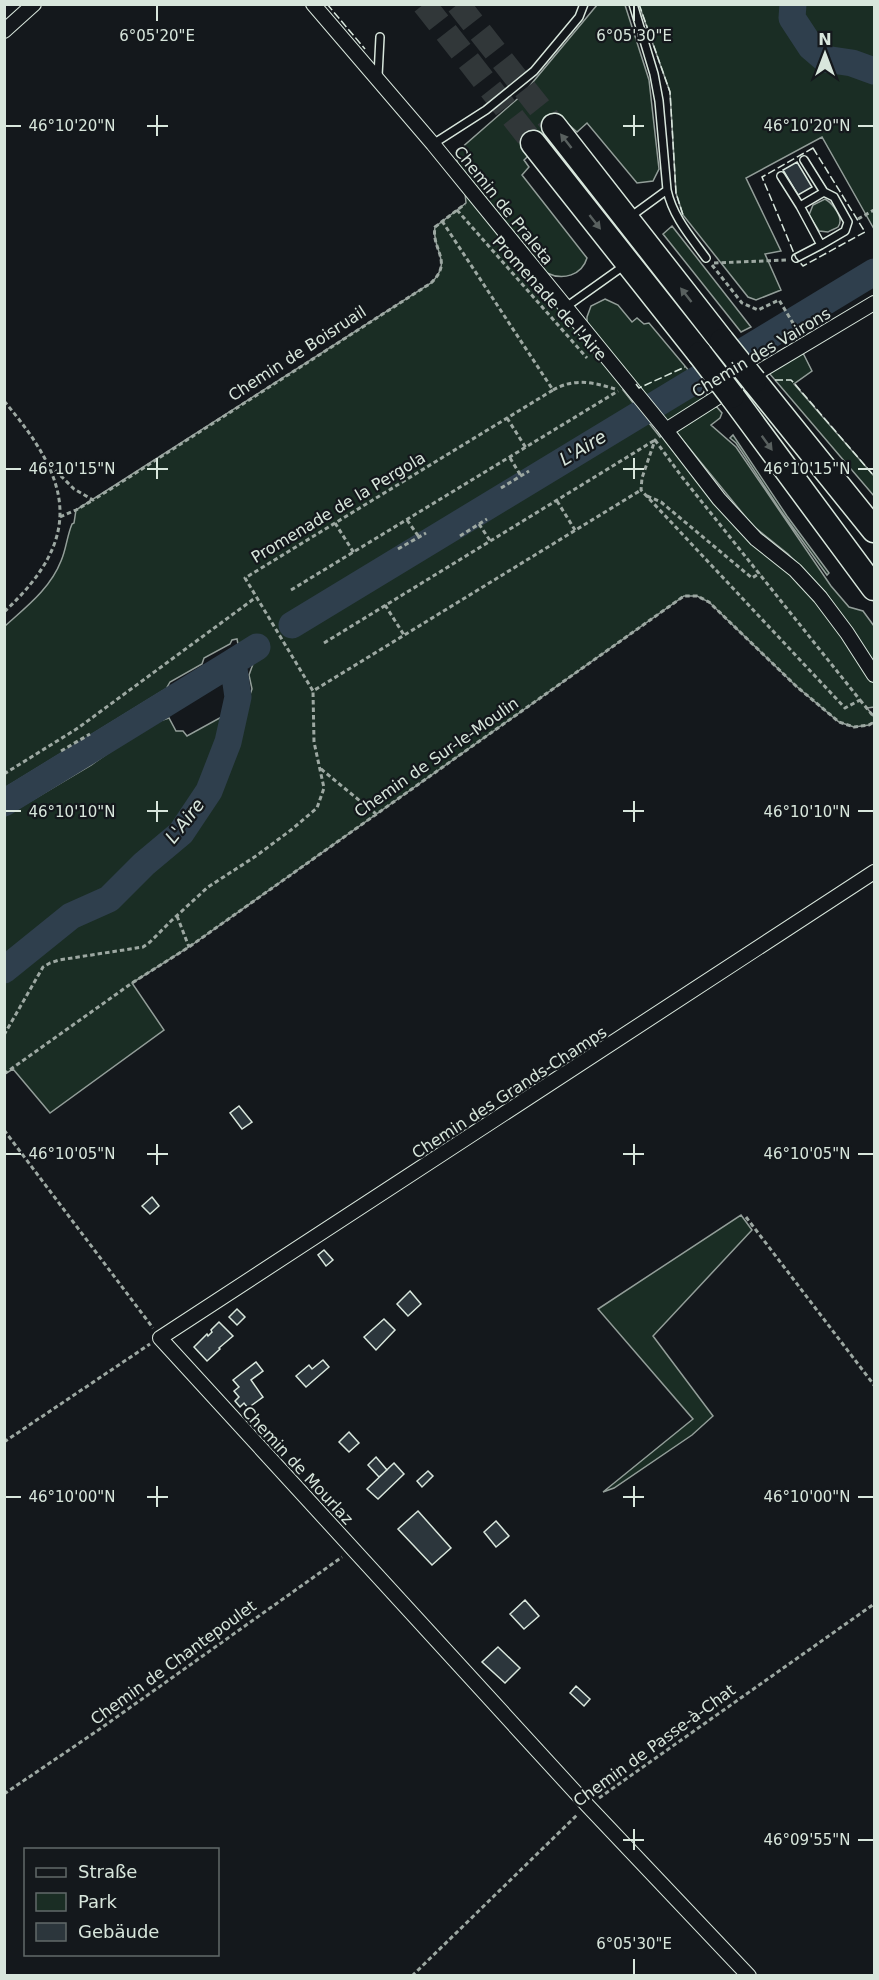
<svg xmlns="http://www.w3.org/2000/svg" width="879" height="1980" viewBox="0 0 879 1980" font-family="'DejaVu Sans',sans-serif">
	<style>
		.green { fill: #1a2d24; stroke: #939e99; stroke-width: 1.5 }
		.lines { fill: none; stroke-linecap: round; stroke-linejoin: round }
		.river { stroke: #2f3f4d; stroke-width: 27 }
		.building { fill: #2c363c; stroke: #d8e6dc; stroke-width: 1.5 }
		.motorway-tunnel { stroke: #313739; stroke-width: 24; stroke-dasharray: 24 12; stroke-linecap: butt }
		.service-casing { stroke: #d8e6dc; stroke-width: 10 }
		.minor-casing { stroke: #d8e6dc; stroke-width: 16 }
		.motorway-casing { stroke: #d8e6dc; stroke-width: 27 }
		.path { stroke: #9da8a2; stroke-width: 3; stroke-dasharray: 4.5 3; stroke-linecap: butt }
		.service { stroke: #14181c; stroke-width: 7 }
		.minor { stroke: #14181c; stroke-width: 14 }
		.motorway { stroke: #14181c; stroke-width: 24 }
		.motorway-bridge-casing { stroke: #d8e6dc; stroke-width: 27; stroke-linecap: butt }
		.motorway-bridge { stroke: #14181c; stroke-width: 24 }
		.fence { stroke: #d8e6dc; stroke-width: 1.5; stroke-dasharray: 8 3; stroke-linecap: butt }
		.oneway { fill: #59605f }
		.ticks { fill: none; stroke: #d8e6dc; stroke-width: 2 }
		.labels { text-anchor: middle; stroke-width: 4.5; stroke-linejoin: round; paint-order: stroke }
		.street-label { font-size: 16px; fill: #d8e6dc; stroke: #14181c }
		.water-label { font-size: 18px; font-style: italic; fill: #d8e6dc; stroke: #14181c }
		.ticks-label { font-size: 15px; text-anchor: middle; fill: #d8e6dc; stroke: #14181c; stroke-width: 4.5; stroke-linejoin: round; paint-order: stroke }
	</style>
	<rect width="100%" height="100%" fill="#14181c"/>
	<path class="green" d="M597 5H625L649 80 659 169 653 181 637 183 587 123 577 132 569 125 562 122 548 138 552 145 544 141 524 160 529 167 522 175 587 258C582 275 563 281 547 273L461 171C457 163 455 159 459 150L523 94Z
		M639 5H874V229L822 137 746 178 781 251 765 254 781 290 756 300 748 297 683 215 676 193 670 92Z
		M465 193 632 388 623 390 660 437 666 430 719 499 795 570 874 675V707L867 708 874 717V722L869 725 854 727 839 722 796 686 709 602 697 596H684L189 947 132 983 164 1030 50 1113 13 1069 5 1074V816L91 765 150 724 169 718 176 731H183L187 736 247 703 252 689 249 675 259 647 238 644 237 639 232 640 230 644 204 658 202 664 170 682 166 689 5 788V626C26 607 50 589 61 561 66 550 67 536 72 524L74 523 76 510 431 283C454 261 431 250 435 227L466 203Z
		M825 199C832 203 845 218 838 227 835 229 831 230 828 232L819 231 809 215 813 205Z
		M672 226 751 327 741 332 663 234Z
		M605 299 618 305 632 322 637 318 644 324 649 323 690 372 647 398 587 325V317L591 306Z
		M803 353 812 371 794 384 874 476V496L769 373Z
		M702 387 709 397 669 422H666L659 413Z
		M716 406 722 413 720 418 711 425 736 447 831 586 849 607 863 611 874 626V664L826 593 788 554 753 526 676 432Z
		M733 435 787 516 829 573 827 575 781 511 736 443 730 438Z
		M741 1215 752 1230 653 1336 713 1416 692 1435 614 1488 603 1492 693 1419 598 1309Z"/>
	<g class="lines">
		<path class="river" d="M793 4 792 18 811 47 825 59 852 63 874 71
			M292 625 874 272
			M4 803 233 662
			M4 970 71 916 109 899 144 864 181 833 209 791 228 742 238 697 233 662 257 647"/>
	</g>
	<path class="building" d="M797 162 812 187 798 195 783 170Z
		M239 1106 252 1122 242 1129 230 1113Z
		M152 1197 159 1206 150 1214 142 1206Z
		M324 1250 333 1260 326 1266 318 1255Z
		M410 1291 421 1304 408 1316 397 1304Z
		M237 1309 245 1317 237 1325 229 1317Z
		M384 1319 395 1330 376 1350 364 1337Z
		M219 1322 233 1336 219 1348 220 1349 207 1361 194 1347 207 1334 208 1336 212 1332 211 1330Z
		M323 1360 329 1367 306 1387 296 1376 309 1365 312 1369Z
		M256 1362 263 1371 251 1380 263 1397 248 1408 244 1403 240 1407 235 1401 239 1397 234 1391 239 1387 233 1380Z
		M349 1432 359 1443 349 1452 339 1442Z
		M376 1457 387 1470 379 1477 368 1465Z
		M394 1463 404 1474 378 1499 367 1489Z
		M428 1471 433 1476 422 1487 417 1481Z
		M418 1511 451 1548 432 1565 398 1529Z
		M496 1521 509 1536 496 1547 484 1532Z
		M525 1600 539 1616 524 1629 510 1614Z
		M498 1647 520 1668 505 1683 482 1662Z
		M576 1686 590 1699 584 1706 570 1693Z"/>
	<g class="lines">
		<path class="motorway-tunnel" d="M424 4 533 143
			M458 4 554 126"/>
		<g class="service-casing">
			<path id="service" d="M633 4 654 74 659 101 667 190C673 217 690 236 706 258
				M378 76 380 37
				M433 144 486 110 534 71 579 17 584 4
				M781 176 800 206
				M630 217 667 190
				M821 245 845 231 848 222 834 197 824 192
				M796 258 821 245 800 206 824 192 804 160
				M566 307 625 265"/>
		</g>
		<g class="minor-casing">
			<path id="minor" d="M313 4 433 144 662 425 719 499 756 539 795 570 820 597 847 633 874 675
				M4 31 34 4
				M666 430 740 383 874 303
				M749 1976 588 1806 160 1338 874 872"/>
		</g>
		<g class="motorway-casing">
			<path id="motorway" d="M554 126 722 341
				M533 143 700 354
				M754 381 874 530
				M732 396 874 588"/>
		</g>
		<path class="path" d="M457 210 587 358
			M858 219 874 210
			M442 221 553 390 245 578 313 691 641 490
			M714 263 786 260
			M712 265 742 303 758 310 779 300 799 333
			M553 390C574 378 592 382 615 389
			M4 401C71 480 86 536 4 612
			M507 418 526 448
			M655 440 682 477 860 700 845 708 641 490 642 478Z
			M510 458 521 476
			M50 465 74 489 93 500 117 485 431 283C454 261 431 250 435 227L465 204
			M501 488 529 471
			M647 496 661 502 752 578 760 573
			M557 501 575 530
			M60 517 76 510 93 500
			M407 520 419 537
			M335 523 354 553
			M479 524 491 542
			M460 536 487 519
			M398 549 426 533
			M291 590 618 391
			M385 605 404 635
			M324 643 655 440
			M860 700 874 717
			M61 751 90 734
			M321 769 376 814
			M4 774 78 728 255 598
			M177 916 189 947
			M4 1035 43 967 50 963 59 960 143 947 150 942 171 921 208 887 256 856 291 830 317 808 324 788 314 742 313 691
			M4 1074 132 983 189 947 684 596H697L709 602 796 686 839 722 854 727 869 725 874 722
			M4 1130 153 1328
			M746 1217 874 1385
			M4 1442 150 1344
			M4 1794 97 1731 342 1557
			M599 1798 874 1604
			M412 1976 577 1815"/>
		<use href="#service" class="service"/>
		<use href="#minor" class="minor"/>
		<use href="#motorway" class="motorway"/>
		<g class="motorway-bridge-casing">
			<path id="motorway-bridge" d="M722 341 754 381
				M700 354 732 396"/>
		</g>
		<use href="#motorway-bridge" class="motorway-bridge"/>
		<path class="fence" d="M327 4 365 49
			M639 4 670 92 676 193 683 215
			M813 148 865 232 803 266 796 258 762 177Z
			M775 380H791L794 383 874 476
			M636 384 639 388 685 367"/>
	</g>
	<defs><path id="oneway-solid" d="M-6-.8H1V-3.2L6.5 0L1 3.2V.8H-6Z" transform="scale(1.5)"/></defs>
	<g class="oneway">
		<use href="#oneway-solid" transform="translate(566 141) rotate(-128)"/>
		<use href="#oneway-solid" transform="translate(595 222) rotate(52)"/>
		<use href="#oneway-solid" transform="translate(686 295) rotate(-128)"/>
		<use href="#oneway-solid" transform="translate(767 443) rotate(54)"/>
	</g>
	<path class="ticks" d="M157 6V21M634 6V21M157 115V136M634 115V136M6 126H21M147 126H168M623 126H644M858 126H873M157 458V479M634 458V479M6 469H21M147 469H168M623 469H644M858 469H873M157 801V822M634 801V822M6 811H21M147 811H168M623 811H644M858 811H873M157 1144V1165M634 1144V1165M6 1154H21M147 1154H168M623 1154H644M858 1154H873M157 1486V1507M634 1486V1507M6 1497H21M147 1497H168M623 1497H644M858 1497H873M634 1829V1850M623 1840H644M858 1840H873M634 1959V1974"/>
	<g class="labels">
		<g class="street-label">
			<text transform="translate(504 205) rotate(51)" y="6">Chemin de Praleta</text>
			<text transform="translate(550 298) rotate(48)" y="6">Promenade de l'Aire</text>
			<text transform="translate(761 352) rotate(-31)" y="6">Chemin des Vairons</text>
			<text transform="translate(297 353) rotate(-33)" y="6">Chemin de Boisruail</text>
			<text transform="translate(338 507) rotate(-31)" y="6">Promenade de la Pergola</text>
			<text transform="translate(436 757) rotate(-35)" y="6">Chemin de Sur-le-Moulin</text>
			<text transform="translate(509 1092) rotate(-33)" y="6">Chemin des Grands-Champs</text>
			<text transform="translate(298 1465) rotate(47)" y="6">Chemin de Mourlaz</text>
			<text transform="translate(173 1662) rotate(-36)" y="6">Chemin de Chantepoulet</text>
			<text transform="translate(654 1745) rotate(-36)" y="6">Chemin de Passe-à-Chat</text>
		</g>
		<g class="water-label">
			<text transform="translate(583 448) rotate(-31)" y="6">L'Aire</text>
			<text transform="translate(185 821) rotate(-52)" y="6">L'Aire</text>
		</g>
	</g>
	<g class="ticks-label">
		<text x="157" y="41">6°05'20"E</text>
		<text x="634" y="41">6°05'30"E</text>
		<text x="72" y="131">46°10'20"N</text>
		<text x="807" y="131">46°10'20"N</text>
		<text x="72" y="474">46°10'15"N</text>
		<text x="807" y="474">46°10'15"N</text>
		<text x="72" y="817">46°10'10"N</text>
		<text x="807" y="817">46°10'10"N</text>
		<text x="72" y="1159">46°10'05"N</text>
		<text x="807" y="1159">46°10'05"N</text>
		<text x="72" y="1502">46°10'00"N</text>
		<text x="807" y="1502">46°10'00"N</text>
		<text x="807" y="1845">46°09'55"N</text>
		<text x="634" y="1949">6°05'30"E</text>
	</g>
	<rect width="879" height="1980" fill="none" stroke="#d8e6dc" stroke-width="12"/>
	<rect x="24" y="1848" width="195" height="108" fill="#14181c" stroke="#626a69" stroke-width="1.5"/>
	<rect x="36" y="1868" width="30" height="9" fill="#14181c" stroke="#626a69" stroke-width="1.5"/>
	<text x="78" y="1878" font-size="18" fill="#d8e6dc">Straße</text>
	<rect x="36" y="1893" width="30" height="18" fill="#1a2d24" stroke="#626a69" stroke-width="1.5"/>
	<text x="78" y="1908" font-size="18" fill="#d8e6dc">Park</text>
	<rect x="36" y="1923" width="30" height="18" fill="#2c363c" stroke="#626a69" stroke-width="1.5"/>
	<text x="78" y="1938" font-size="18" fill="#d8e6dc">Gebäude</text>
	<g transform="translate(825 54)" stroke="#14181c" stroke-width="4.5" paint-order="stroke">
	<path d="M0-4.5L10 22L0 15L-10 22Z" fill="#d8e6dc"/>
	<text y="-9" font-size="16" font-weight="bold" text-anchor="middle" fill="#d8e6dc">N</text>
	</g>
</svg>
